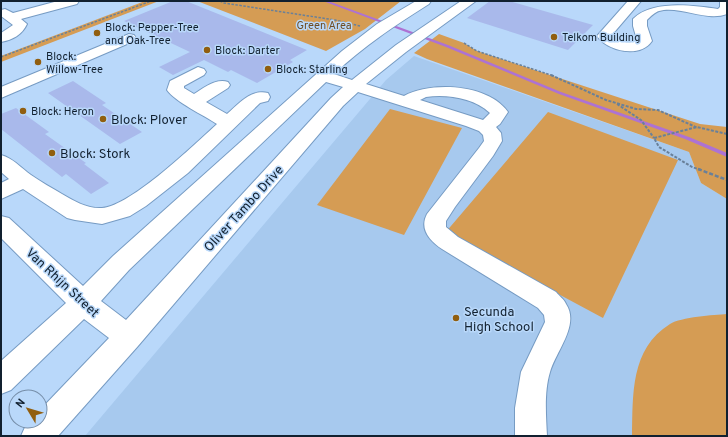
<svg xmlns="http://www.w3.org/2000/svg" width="728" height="437" viewBox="0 0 728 437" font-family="Overpass,sans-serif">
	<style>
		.built { fill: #a7c9ee }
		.green { fill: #d59c54 }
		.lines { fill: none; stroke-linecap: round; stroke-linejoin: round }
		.stream { fill: #ad72d3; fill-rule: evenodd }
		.building { fill: #a9b9eb }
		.minor-casing { stroke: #769bc3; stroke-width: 2 }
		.path-far2 { stroke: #698099; stroke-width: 1.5; stroke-dasharray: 2.5 1.5; stroke-linecap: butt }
		.path-far1 { stroke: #698099; stroke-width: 2; stroke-dasharray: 3 1.5; stroke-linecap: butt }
		.path { stroke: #698099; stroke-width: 2.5; stroke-dasharray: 4 2; stroke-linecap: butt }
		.minor { fill: #fff; fill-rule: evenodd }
		.poi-dot { fill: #915e0f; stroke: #b9d8fa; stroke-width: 1.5 }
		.labels { text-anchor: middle; stroke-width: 3; stroke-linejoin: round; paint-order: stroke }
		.far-park-label { font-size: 11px; fill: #6f4e24; stroke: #b9d8fa }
		.far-poi-label { font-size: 11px; fill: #11202f; stroke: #b9d8fa; text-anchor: start }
		.poi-label { font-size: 13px; fill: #11202f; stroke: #b9d8fa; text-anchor: start }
		.street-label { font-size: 13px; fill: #11202f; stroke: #b9d8fa }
	</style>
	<rect width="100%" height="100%" fill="#b9d8fa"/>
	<path class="built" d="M414 56 689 152 701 183 727 199V436H85L386 80Z"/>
	<path class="green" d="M145 1H159L1 62V56Z
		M197 1H401L365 29 326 51Z
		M439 34 464 43 477 51 700 124 727 127V199L701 183 689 152 427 59 414 53Z
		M390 109 462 128 404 235 317 205Z
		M548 112 678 160 603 318 445 233Z
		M727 314V436H632C633 395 630 349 670 324 681 317 714 315 727 314Z"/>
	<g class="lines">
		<path class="stream" d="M323 1H328L448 45 561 92 689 137 727 153V157L685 139 559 94 446 47Z"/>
	</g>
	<path class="building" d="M173 1H186L307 50 290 60 293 62 257 83 231 70 228 72 204 60 173 75 159 67 190 52 124 21Z
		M490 1H509L593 25 568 50 467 18Z
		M73 81 106 103 102 105 142 132 120 144 48 93Z
		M16 108 49 132 45 134 86 163 84 164 109 183 91 194 66 174 62 177 1 129V114Z"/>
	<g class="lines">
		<g class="minor-casing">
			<path id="minor" d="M58 1H79L77 4 21 19 27 24C22 35 12 40 1 42V33L13 25 1 16V10L5 9 13 13Z
				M416 1H431L429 4C394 26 365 45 334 74L352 80 396 45 461 1H476L406 52 366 84 404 96C432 81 488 84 508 112L500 124 496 127 501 133 502 141 493 156 455 207 446 221V227L458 237 556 292C559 296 564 299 566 304 580 325 556 351 550 372 544 391 546 416 547 436H515V408L521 372 545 322 544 315 538 308 442 249C430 241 419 229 427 214L479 148 484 141 483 135 479 131 466 126 358 92 343 106 138 346 58 436H21L26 425 30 421H40V410L109 338 84 319 11 390 1 394V361L66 303 1 238V216L9 218 83 286 113 256 342 51 377 24ZM326 82 343 87 331 98 126 320 101 301 129 270ZM426 97C447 94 474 98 490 113L483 120 420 100Z
				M628 1H641L611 36C619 41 629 45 637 40L633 26V19C652 0 691 5 718 9L720 7V1H727V14C706 22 679 5 659 11 655 12 650 17 647 20V26L652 41C640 59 607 51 597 36Z
				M129 34 134 35 136 38 134 41 1 98V87Z
				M198 67 204 69 206 72 204 75 184 86V88L194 94C204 88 216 78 228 82L230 85 228 88 206 102 227 114C239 104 250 89 268 93L270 97 268 101 260 103 188 173 146 206 130 216 102 224 75 220 67 218 23 189 1 199V183L9 179 1 172V155C13 158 21 168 31 175 41 182 52 188 62 194 74 201 87 209 102 208 131 206 195 144 217 124 205 116 174 101 167 90L170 81Z"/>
		</g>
		<path class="path-far2" d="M220 1 224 3 335 20 360 26
			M464 43 477 51 554 76
			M1 57 151 1"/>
		<path class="path-far1" d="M551 75 606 100 636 109 658 110 698 128
			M617 104 641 120 654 138
			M701 170 692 167 659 147 654 138 697 127 727 134"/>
		<path class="path" d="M698 169 727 180"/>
		<use href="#minor" class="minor"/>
	</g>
	<g class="poi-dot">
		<circle cx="97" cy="33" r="4"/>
		<circle cx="554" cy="37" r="4"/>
		<circle cx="207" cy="50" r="4"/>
		<circle cx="38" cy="62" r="4"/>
		<circle cx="268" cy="69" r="4"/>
		<circle cx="23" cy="111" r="4"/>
		<circle cx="103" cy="119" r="4"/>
		<circle cx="52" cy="153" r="4"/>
		<circle cx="456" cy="318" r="4"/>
	</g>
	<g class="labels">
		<g class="far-park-label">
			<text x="324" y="29">Green Area</text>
		</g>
		<g class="far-poi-label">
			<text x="105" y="31">Block: Pepper-Tree<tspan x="105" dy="13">and Oak-Tree</tspan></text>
			<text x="562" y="41">Telkom Building</text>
			<text x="215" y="54">Block: Darter</text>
			<text x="46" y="60">Block:<tspan x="46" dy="13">Willow-Tree</tspan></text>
			<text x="276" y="73">Block: Starling</text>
			<text x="31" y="115">Block: Heron</text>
		</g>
		<g class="poi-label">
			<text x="111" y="124">Block: Plover</text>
			<text x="60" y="158">Block: Stork</text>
			<text x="464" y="316">Secunda<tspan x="464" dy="15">High School</tspan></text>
		</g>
		<g class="street-label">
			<text transform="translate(243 208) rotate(-48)" y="5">Oliver Tambo Drive</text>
			<text transform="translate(63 282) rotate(43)" y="5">Van Rhijn Street</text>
		</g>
	</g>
	<rect width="728" height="437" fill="none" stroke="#11202f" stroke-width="4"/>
	<g transform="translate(28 409) rotate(308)"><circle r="19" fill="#b9d8fa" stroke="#768ea9"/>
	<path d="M0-3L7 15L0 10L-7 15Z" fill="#915e0f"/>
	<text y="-6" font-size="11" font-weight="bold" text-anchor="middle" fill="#11202f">N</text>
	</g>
</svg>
